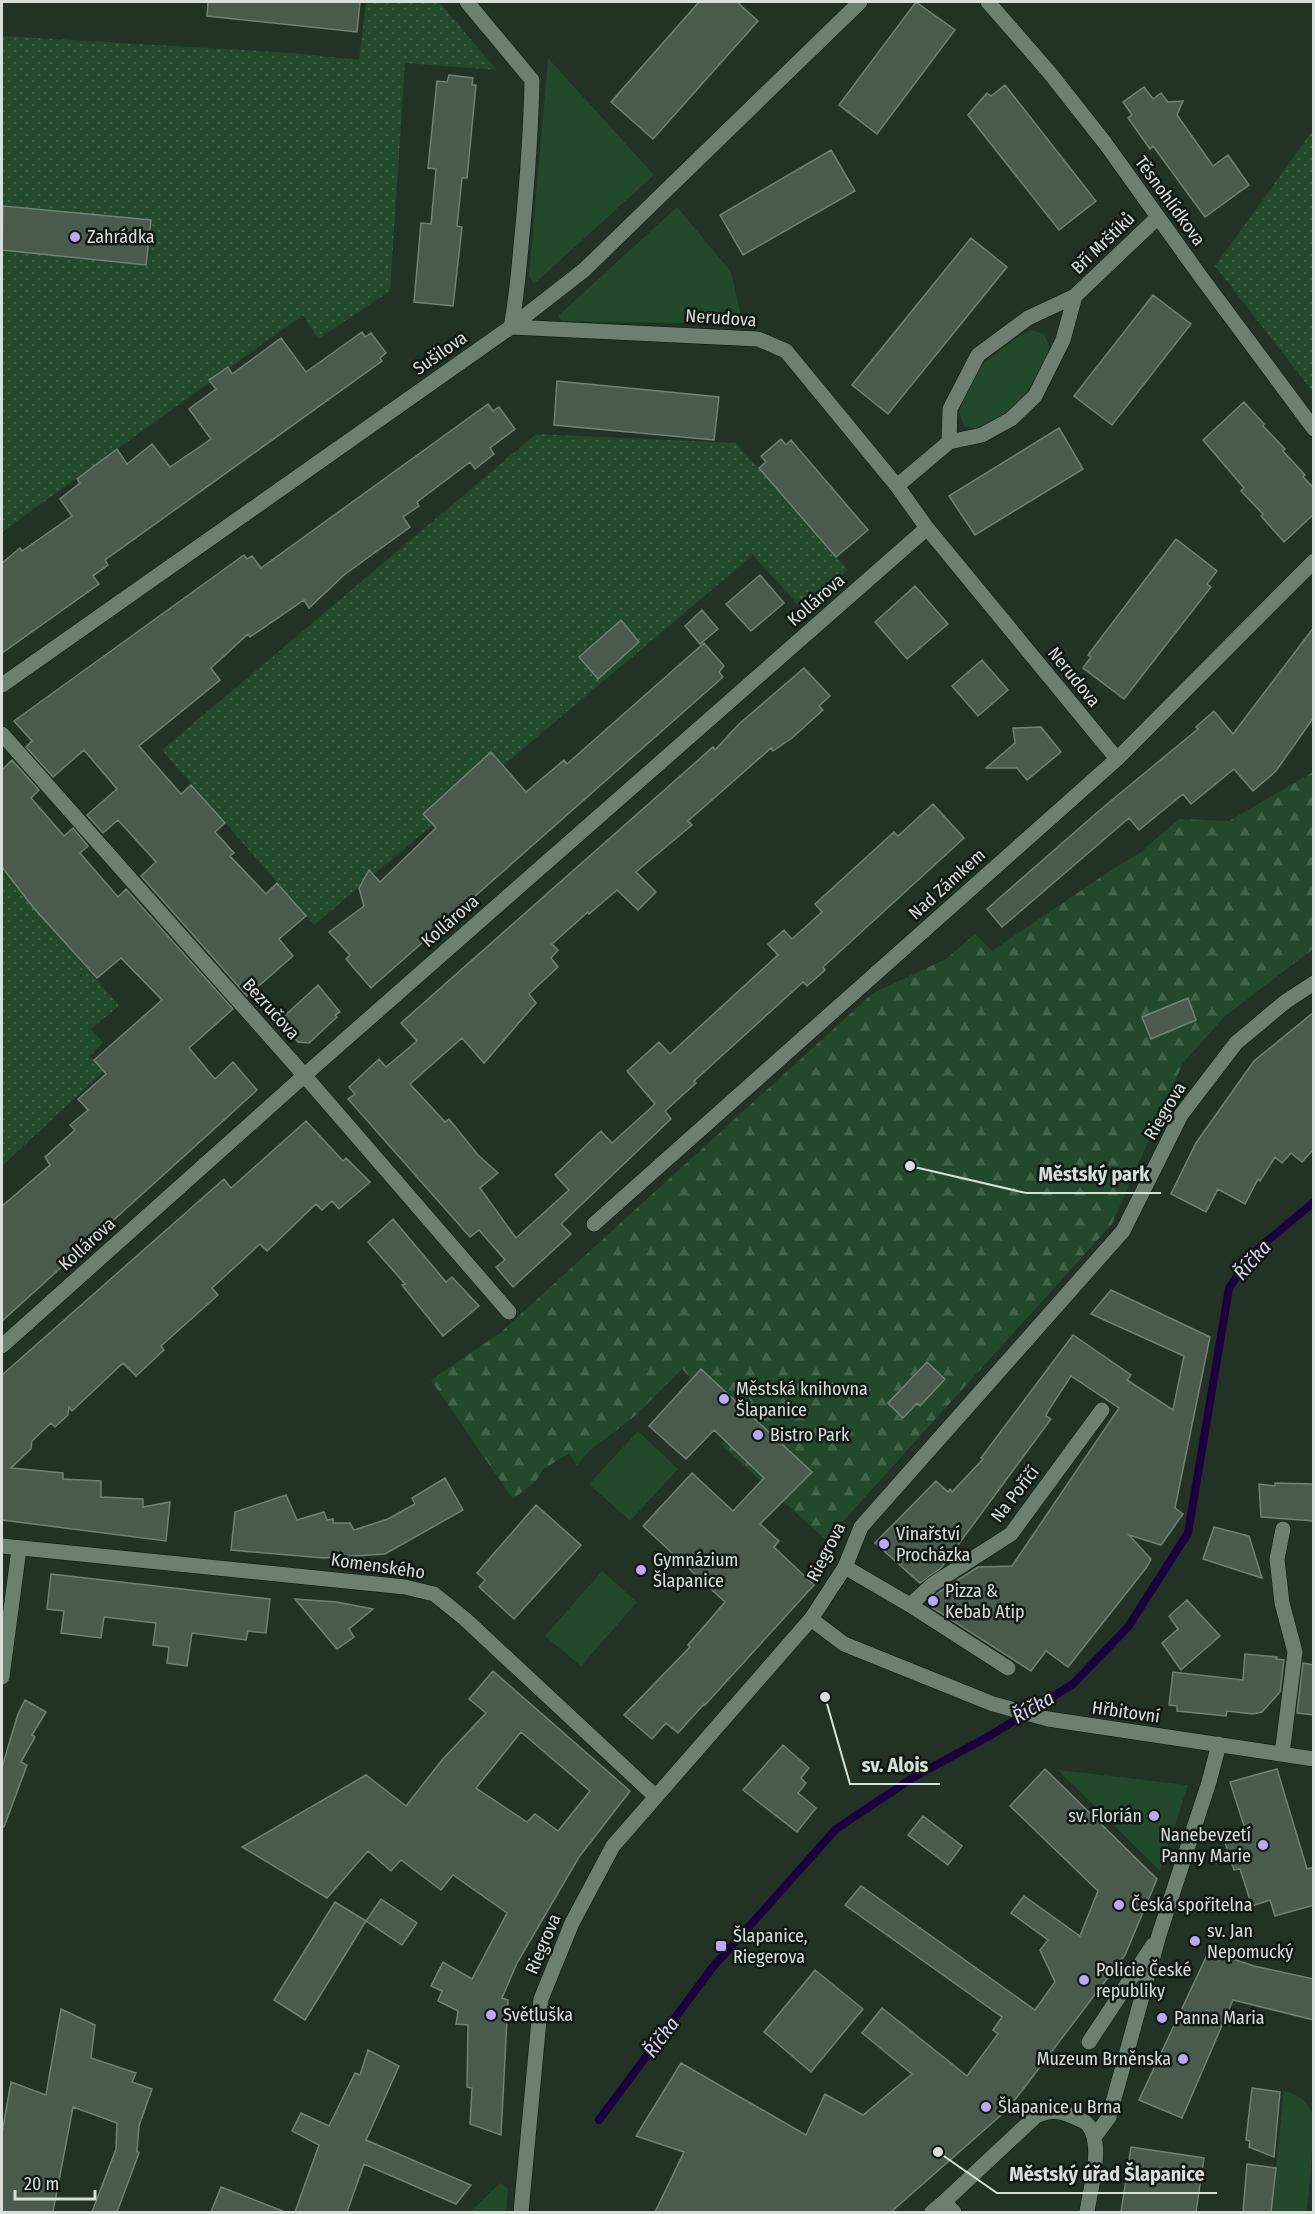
<svg xmlns="http://www.w3.org/2000/svg" width="1315" height="2214" viewBox="0 0 1315 2214" font-family="'Fira Sans Condensed',sans-serif">
<style>
.green{fill:#22492c}
.forest{fill:url(#forest-firs)}
.garden{fill:url(#garden-dots)}
.lines{fill:none;stroke-linecap:round;stroke-linejoin:round}
.stream{stroke:#1a003d;stroke-width:8}
.building{fill:#4a5b4e;stroke:#708273;stroke-width:1.5;fill-rule:evenodd}
.street-casing{stroke:#0b190e;stroke-width:16}
.secondary-casing{stroke:#0b190e;stroke-width:16}
.street{stroke:#6d7f70;stroke-width:15}
.secondary{stroke:#6d7f70;stroke-width:15}
.poi-dot{fill:#bca9f5;stroke:#111812;stroke-width:2}
.labels{text-anchor:middle;stroke-width:5;stroke-linejoin:round;paint-order:stroke}
.street-label{font-size:18px;fill:#d6e0d8;stroke:#111812}
.poi-label{font-size:18px;fill:#d6e0d8;stroke:#111812;text-anchor:start}
.water-label{font-size:20px;font-style:italic;fill:#d8cff7;stroke:#111812}
.leader{fill:none;stroke:#d6e0d8;stroke-width:2}
.callout-dot{fill:#d6e0d8;stroke:#111812;stroke-width:2}
.callout-label{font-size:20px;text-anchor:middle;font-weight:bold;fill:#d6e0d8;stroke:#111812;stroke-width:5;stroke-linejoin:round;paint-order:stroke}
</style>
<defs>
<pattern id="forest-firs" width="22" height="20" patternUnits="userSpaceOnUse" patternTransform="scale(1.5)"><rect width="22" height="20" fill="#22492c"/><path d="M5 1l3.5 6h-7zM16 11l3.5 6h-7z" fill="#41634a"/></pattern>
<pattern id="garden-dots" width="8" height="8" patternUnits="userSpaceOnUse" patternTransform="scale(1.5)"><rect width="8" height="8" fill="#22492c"/><path d="M2 2h.1M6 6h.1" fill="none" stroke="#41634a" stroke-width="1.8" stroke-linecap="round"/></pattern>
</defs>
<rect width="100%" height="100%" fill="#223225"/>
<path class="green" d="M548 58 654 175 534 284 529 276Z
M677 207 731 272 743 324 562 321 558 316Z
M1031 330 1044 334 1049 346 1047 360 1024 395 1008 413 978 429 964 426 959 412 967 390 983 364 1013 340Z
M638 1431 678 1469 630 1521 589 1484Z
M602 1571 637 1602 581 1666 545 1636Z
M1058 1770 1188 1785 1160 1871Z
M1284 2091C1296 2093 1307 2100 1312 2113 1315 2133 1309 2190 1307 2212H1271Z
M500 2183 508 2189 506 2212H470Z"/>
<path class="forest" d="M1313 772V949L1224 1017 1183 1063 1112 1224 826 1540 720 1444 737 1426 682 1369 635 1416 589 1451 577 1466 569 1453 544 1469 535 1482 513 1499 431 1380 500 1333 873 993 946 959 975 934 992 951 1107 873 1141 852 1179 819 1229 821Z"/>
<path class="garden" d="M366 2H439L497 70 405 63 390 291 318 339 303 315 2 532V36L293 53 359 60Z
M1313 130V392L1215 266Z
M536 434 736 443 848 570 803 610 753 555 314 925 162 750Z
M2 869 119 1006 91 1029 103 1042 90 1056 104 1071 2 1166Z"/>
<g class="lines">
<path class="stream" d="M599 2120 712 1968 836 1829 914 1777 991 1735 1073 1684 1128 1627 1188 1533 1229 1288 1254 1252 1314 1202"/>
</g>
<path class="building" d="M208 2H360L357 32 207 16Z
M699 2H737L758 21 653 139 611 102Z
M916 2 955 30 877 134 839 105Z
M449 75 473 78 472 85H476L467 178H462L457 226 462 227 453 306 414 302 421 223 431 224 436 169 428 168 437 81 447 82Z
M1005 85 1096 201 1059 230 968 115 987 93 991 96Z
M1144 87 1153 99 1161 93 1168 102 1183 101 1177 115 1213 166 1228 155 1249 185 1205 217 1153 146 1150 149 1128 118 1132 115 1123 102Z
M831 150 855 191 743 255 720 215Z
M3 206 151 220 146 265 2 250Z
M971 238 1007 267 888 414 852 385Z
M1153 295 1191 324 1112 425 1074 396Z
M362 332 365 337 371 333 386 353 380 358 382 361 105 560 108 565 93 576 99 584 2 653V563L20 548 22 551 72 516 60 499 80 483 77 479 117 449 127 464 152 444 170 467 211 439 189 409 216 389 209 380 228 367 232 374 281 338 306 372Z
M557 381 719 397 714 440 554 425Z
M1244 402 1264 424 1263 426 1285 449 1283 451 1305 475 1303 477 1314 488V514L1284 542 1261 516 1263 514 1241 491 1244 488 1203 440Z
M488 404 493 411 499 407 515 429 490 448 494 454 475 469 470 462 417 502 419 506 403 517 410 527 344 575 309 608 304 600 250 637 248 634 211 668 220 680 139 746 181 794 191 785 225 823 215 832 234 853 230 856 266 894 277 883 306 916 279 939 293 956 247 996 141 876 156 862 118 820 103 833 87 815 117 789 84 750 53 777 26 747 32 741 14 721 244 555 247 559 252 556 261 568Z
M1059 428 1083 469 975 535 949 496Z
M781 439 786 445 791 440 868 530 836 557 759 468 766 462 761 456Z
M1176 539 1217 571 1207 584 1211 587 1124 699 1083 668 1091 657 1088 655Z
M760 575 784 603 751 631 726 604Z
M915 586 948 624 907 659 875 622Z
M702 610 718 629 700 644 685 626Z
M621 620 639 642 598 679 579 657Z
M1314 627V717L1276 771 1253 791 1234 769 1191 804 1183 794 1139 830 1129 818 1002 927 987 909 1100 810 1198 729 1196 727 1214 711 1233 734Z
M704 643 724 666 719 672 723 677 371 988 346 959 350 955 329 932 364 906 359 888 369 870 380 882 436 828 423 814 491 752 526 792 564 760 567 764Z
M982 660 1008 690 978 716 952 686Z
M804 668 830 696 819 706 823 710 792 738 773 751 771 748 688 821 692 825 636 872 656 892 638 910 617 890 589 914 588 912 552 944 558 950 551 958 558 967 529 994 536 1003 484 1063 462 1038 410 1084 445 1122 449 1119 478 1155 498 1173 480 1188 516 1238 569 1190 555 1175 601 1131 612 1143 655 1104 627 1071 659 1042 670 1054 778 955 768 944 784 930 792 939 822 912 815 904 894 832 898 836 933 804 964 838 823 967 825 970 807 986 803 982 694 1081 696 1083 665 1111 671 1119 561 1224 571 1234 513 1287 496 1267 505 1260 479 1230 470 1237 348 1099 355 1094 349 1087 379 1059 386 1067 417 1041 401 1023 713 747 715 750 739 724Z
M1041 727 1061 752 1027 780 1017 768H986L1015 743 1013 728Z
M12 760 39 790 31 798 64 836 73 828 88 846 80 853 118 897 126 889 233 1009 189 1048 215 1079 233 1062 257 1090 2 1321V1206L50 1165 45 1157 75 1130 70 1125 88 1110 78 1099 106 1074 94 1060 162 1000 121 958 97 978 32 906 2 867V770Z
M318 985 340 1012 335 1015 337 1017 309 1043 298 1042 279 1021Z
M1188 998 1196 1020 1151 1039 1142 1017Z
M1314 1012V1149L1302 1162 1291 1153 1282 1163 1275 1157 1260 1181 1258 1179 1245 1204 1218 1189 1206 1212 1171 1194 1196 1143 1254 1061Z
M306 1121 343 1161 346 1158 370 1182 339 1209 332 1201 322 1210 316 1204 267 1251 260 1244 212 1288 218 1295 161 1346 164 1350 136 1376 123 1363 72 1411 69 1407 68 1415 55 1427 51 1423 32 1441 31 1449 11 1468 63 1473V1479L101 1481V1497L143 1499V1507L170 1502 166 1541 2 1520V1375L224 1179 231 1188Z
M393 1219 446 1282 452 1277 479 1306 443 1336 402 1285 405 1284 368 1242Z
M1111 1290 1210 1337 1175 1508 1183 1514 1161 1545 1129 1535 1151 1559 1146 1568 1068 1667 1046 1651 1031 1671 928 1605 930 1600 939 1592 978 1567 1012 1566 1119 1408 1071 1376 1048 1411 1046 1416 1051 1419 941 1568 920 1583 875 1543 936 1481 948 1492 950 1489 952 1492 983 1459 981 1458 1073 1335 1131 1375 1127 1380 1173 1410 1184 1356 1091 1314Z
M927 1362 945 1379 920 1406 917 1403 903 1418 888 1403Z
M701 1369 812 1472 760 1524 779 1541 774 1547 814 1585 705 1705 704 1704 678 1733 666 1723 652 1739 624 1715 690 1647 688 1645 725 1602 643 1526 692 1473 733 1511 764 1478 714 1430 686 1459 649 1426Z
M445 1478 463 1510 385 1554 323 1558 231 1550 235 1512 286 1495 297 1520 324 1512 327 1520 333 1519V1523H350L354 1530 388 1519 415 1504 412 1498Z
M1275 1483 1314 1484V1521L1261 1517 1259 1484 1275 1486Z
M536 1505 581 1545 514 1619 479 1587 485 1580 477 1573Z
M1214 1527 1249 1536 1262 1578 1203 1559Z
M51 1574 270 1599 266 1633 248 1631 246 1640 192 1633 187 1666 167 1663 169 1647 153 1645 156 1623 104 1617 101 1638 61 1633 64 1611 47 1609Z
M295 1599 337 1602 373 1609 349 1629 354 1637 337 1649Z
M1187 1600 1220 1636 1181 1670 1162 1643 1178 1629 1169 1616Z
M1245 1654 1277 1657 1276 1659 1284 1660 1280 1692 1262 1712 1253 1714 1227 1711 1226 1716 1177 1711V1706L1169 1705 1173 1672 1243 1680Z
M1303 1663 1314 1665V1715L1297 1713Z
M493 1671 630 1791 579 1857 517 1963 502 1998 508 2000 501 2135 470 2124 472 2088 467 2087 468 2025 456 2024 458 2011 438 2001 442 1991 431 1986 443 1962 472 1979 507 1913 453 1875 441 1890 401 1860 391 1871 368 1851 327 1898 242 1847 366 1775 406 1806 442 1760 486 1713 469 1699ZM521 1732 590 1791 558 1831 535 1814 527 1822 476 1788Z
M25 1700 46 1712 32 1735 35 1737 21 1762 27 1765 4 1827H2V1767L18 1714Z
M783 1745 809 1768 801 1778 806 1783 798 1793 816 1808 797 1832 743 1790Z
M1045 1769 1157 1879 1125 1955 1008 2109 891 2212H655L684 2152 636 2136 681 2063 806 2135 825 2094 863 2115 912 2074 862 2033 882 2008 967 2076 998 2034 993 2030 1002 2017 845 1905 861 1886 1035 2010 1055 1982 1040 1950 1048 1940 1011 1913 1024 1896 1080 1936 1098 1891 1010 1806Z
M1277 1769 1307 1869 1314 1867V1905L1275 1916 1270 1900 1252 1906 1240 1869 1234 1870 1225 1842 1247 1835 1230 1782Z
M923 1816 962 1846 948 1865 908 1835Z
M381 1899 417 1923 402 1945 366 1921Z
M335 1902 366 1921 305 2020 274 2000Z
M1209 1951 1254 1966 1314 1979V2020L1233 2000 1182 2118 1139 2100Z
M815 1970 863 2009 811 2072 764 2032Z
M61 2009 95 2025 91 2058 136 2073 132 2082 152 2089 139 2126 137 2151 139 2153 117 2212H92L116 2149 117 2123 73 2107 53 2212H2V2133L11 2082 46 2095Z
M368 2050 399 2066 366 2140 471 2185 456 2204 364 2164 347 2212H295L319 2145 292 2131 301 2113 329 2126 355 2073 360 2075Z
M1252 2088 1280 2092 1274 2157 1249 2147 1250 2141 1246 2140Z
M1131 2147 1204 2158 1196 2212H1121Z
M1247 2164 1276 2168 1271 2212H1243Z
M221 2187 283 2211V2212H211Z"/>
<g class="lines">
<g class="street-casing">
<path id="street" d="M467 2 532 80C531 132 527 184 522 236 519 266 517 297 511 327L758 339 786 351 897 486 927 528 1117 759
M988 2 1049 72 1105 143 1201 277 1314 429
M1075 296 1028 318 978 355 950 409 949 442 982 435 1011 419 1035 396 1063 340 1075 296 1157 218
M897 486 949 442
M2 685 511 327 584 270 860 2
M2 734 304 1075 509 1312
M594 1224 1117 759 1314 561
M2 1346 315 1066 927 528
M2 1546 405 1587 434 1594 465 1619 655 1796
M845 1567 910 1605 1008 1668
M910 1605 933 1584 1011 1534 1102 1410
M811 1619 844 1644 993 1704 1048 1719 1314 1759
M2 1677 19 1549
M1282 1754 1295 1652 1282 1603 1277 1559 1283 1529
M1089 2042 1153 1945
M1095 2136 1109 2117 1159 1935 1209 1782 1219 1744
M944 2202 1036 2116C1049 2110 1058 2110 1072 2116 1076 2118 1081 2120 1085 2122 1106 2139 1090 2189 1087 2212"/>
</g>
<g class="secondary-casing">
<path id="secondary" d="M521 2212 541 1999 572 1923 613 1846 811 1619 845 1567 861 1527 1123 1231 1181 1115 1236 1043 1285 1002 1314 983
M932 2212 944 2202 954 2212"/>
</g>
<use href="#street" class="street"/>
<use href="#secondary" class="secondary"/>
</g>
<g class="poi-dot">
<circle cx="75" cy="237" r="6"/>
<circle cx="724" cy="1399" r="6"/>
<circle cx="758" cy="1435" r="6"/>
<circle cx="884" cy="1544" r="6"/>
<circle cx="641" cy="1570" r="6"/>
<circle cx="933" cy="1601" r="6"/>
<circle cx="1154" cy="1816" r="6"/>
<circle cx="1263" cy="1845" r="6"/>
<circle cx="1119" cy="1905" r="6"/>
<circle cx="1195" cy="1941" r="6"/>
<rect x="715" y="1940" width="12" height="12" rx="3"/>
<circle cx="1084" cy="1980" r="6"/>
<circle cx="491" cy="2015" r="6"/>
<circle cx="1162" cy="2018" r="6"/>
<circle cx="1183" cy="2059" r="6"/>
<circle cx="986" cy="2107" r="6"/>
</g>
<g class="labels">
<g class="street-label">
<text transform="translate(1170 201) rotate(54)" y="6">Těsnohlídkova</text>
<text transform="translate(1103 243) rotate(-44)" y="6">Bří Mrštíků</text>
<text transform="translate(721 318) rotate(4)" y="6">Nerudova</text>
<text transform="translate(440 353) rotate(-35)" y="6">Sušilova</text>
<text transform="translate(816 600) rotate(-41)" y="6">Kollárova</text>
<text transform="translate(1074 677) rotate(51)" y="6">Nerudova</text>
<text transform="translate(947 884) rotate(-42)" y="6">Nad Zámkem</text>
<text transform="translate(450 921) rotate(-41)" y="6">Kollárova</text>
<text transform="translate(271 1009) rotate(48)" y="6">Bezručova</text>
<text transform="translate(1165 1111) rotate(-59)" y="6">Riegrova</text>
<text transform="translate(87 1244) rotate(-42)" y="6">Kollárova</text>
<text transform="translate(1015 1494) rotate(-52)" y="6">Na Poříčí</text>
<text transform="translate(826 1552) rotate(-63)" y="6">Riegrova</text>
<text transform="translate(378 1566) rotate(8)" y="6">Komenského</text>
<text transform="translate(1126 1712) rotate(8)" y="6">Hřbitovní</text>
<text transform="translate(543 1944) rotate(-67)" y="6">Riegrova</text>
</g>
<g class="poi-label">
<text x="87" y="243">Zahrádka</text>
<text x="736" y="1395">Městská knihovna<tspan x="736" dy="21">Šlapanice</tspan></text>
<text x="770" y="1441">Bistro Park</text>
<text x="896" y="1540">Vinařství<tspan x="896" dy="21">Procházka</tspan></text>
<text x="653" y="1566">Gymnázium<tspan x="653" dy="21">Šlapanice</tspan></text>
<text x="945" y="1597">Pizza &amp;<tspan x="945" dy="21">Kebab Atip</tspan></text>
<text x="1142" y="1822" text-anchor="end">sv. Florián</text>
<text x="1251" y="1841" text-anchor="end">Nanebevzetí<tspan x="1251" dy="21">Panny Marie</tspan></text>
<text x="1131" y="1911">Česká spořitelna</text>
<text x="1207" y="1937">sv. Jan<tspan x="1207" dy="21">Nepomucký</tspan></text>
<text x="733" y="1942">Šlapanice,<tspan x="733" dy="21">Riegerova</tspan></text>
<text x="1096" y="1976">Policie České<tspan x="1096" dy="21">republiky</tspan></text>
<text x="503" y="2021">Světluška</text>
<text x="1174" y="2024">Panna Maria</text>
<text x="1171" y="2065" text-anchor="end">Muzeum Brněnska</text>
<text x="998" y="2113">Šlapanice u Brna</text>
</g>
<g class="water-label">
<text transform="translate(1252 1260) rotate(-49)" y="7">Říčka</text>
<text transform="translate(1033 1707) rotate(-30)" y="7">Říčka</text>
<text transform="translate(661 2037) rotate(-53)" y="7">Říčka</text>
</g>
</g>
<path class="leader" d="M910 1166L1026 1193H1161M825 1697L850 1784H940M938 2152L997 2193H1217"/>
<g class="callout-dot">
<circle cx="910" cy="1166" r="6"/>
<circle cx="825" cy="1697" r="6"/>
<circle cx="938" cy="2152" r="6"/>
</g>
<g class="callout-label">
<text x="1094" y="1181">Městský park</text>
<text x="895" y="1772">sv. Alois</text>
<text x="1107" y="2181">Městský úřad Šlapanice</text>
</g>
<rect width="1315" height="2214" fill="none" stroke="#d6e0d8" stroke-width="6"/>
<path d="M15 2190v9h80v-9" fill="none" stroke="#d6e0d8" stroke-width="3"/>
<text x="24" y="2190" font-size="18" fill="#d6e0d8" stroke="#111812" stroke-width="4.5" paint-order="stroke">20 m</text>
</svg>
